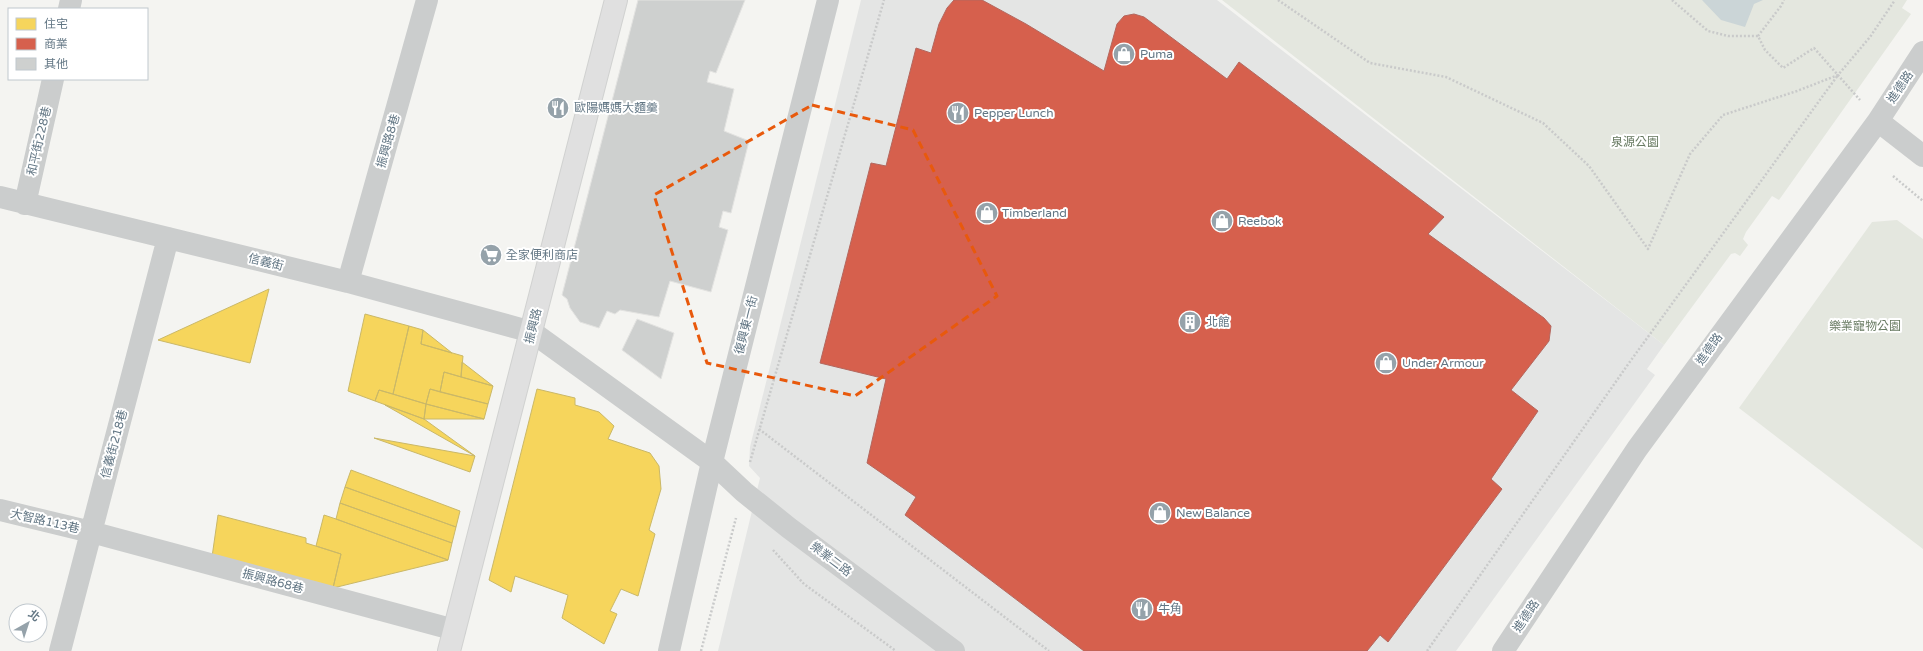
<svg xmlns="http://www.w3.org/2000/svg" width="1923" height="651" viewBox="0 0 1923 651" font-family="'Varela Round','Noto Sans TC',sans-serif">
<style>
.built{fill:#e4e5e4}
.green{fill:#e4e7df}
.water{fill:#cbd5d7}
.homes{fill:#f6d55c;stroke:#cab868}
.shops{fill:#d6604d;stroke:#b3675e}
.building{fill:#ced0cf;stroke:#e3e3e1}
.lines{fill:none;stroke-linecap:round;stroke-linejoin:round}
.major-casing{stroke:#d0d1d0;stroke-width:24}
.path{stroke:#c9caca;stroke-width:2.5;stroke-dasharray:2 2;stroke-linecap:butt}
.minor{stroke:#cbcdcd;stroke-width:22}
.major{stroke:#e0e0e0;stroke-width:22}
.marked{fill:none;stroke:#e8590c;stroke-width:3;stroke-dasharray:8 5;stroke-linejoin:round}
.labels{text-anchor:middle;stroke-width:4;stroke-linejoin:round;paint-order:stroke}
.poi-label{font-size:12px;fill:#627684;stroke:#fff;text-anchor:start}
.street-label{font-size:12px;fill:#627684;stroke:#fff}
.park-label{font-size:12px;fill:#677a61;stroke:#fff}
</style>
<rect width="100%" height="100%" fill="#f4f4f1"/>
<path class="built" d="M861 0H1217L1664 345 1647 369 1655 375 1456 651H718L760 478 749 466 750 447Z"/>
<path class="green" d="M1222 0H1907L1902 8 1911 14 1779 200 1772 196 1746 232 1743 239 1748 245 1740 256 1735 253 1731 254 1664 345Z
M1897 220 1923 239V549L1739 408 1872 222Z"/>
<path class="water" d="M1702 0H1763L1754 4 1745 27 1721 20Z"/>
<path class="homes" d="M269 289 250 363 158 340Z
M365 314 409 326 393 394 379 390 375 401 348 391Z
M409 326 423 330 421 344 463 356 461 377 444 372 440 392 430 389 426 404 393 394Z
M423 330 452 353 421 344Z
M462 362 493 386 461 377Z
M444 372 493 386 488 404 440 392Z
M430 389 488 404 484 419 426 404Z
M537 389 575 398V405L599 412 614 426 608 439 650 453 659 466 661 489 649 530 655 534 638 596 621 589 610 611 617 614 604 644 562 618 568 595 515 576 511 592 489 580Z
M379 390 426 404 424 419 375 401Z
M426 404 484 419H424Z
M385 405 424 419 475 456Z
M374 438 475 456 470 472Z
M351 470 460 511 456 527 345 487Z
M345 487 456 527 452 543 340 503Z
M340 503 452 543 448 560 336 519Z
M218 515 306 538V543L341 554 333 588 212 557Z
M324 515 336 519 448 560 333 588 341 554 316 546Z"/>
<path class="shops" d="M954 0H982L1026 24 1104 71 1117 24 1124 16 1134 14 1144 17 1227 79 1239 62 1444 217 1428 234 1544 318 1551 326 1549 341 1511 390 1538 411 1491 479 1502 489 1388 642 1380 635 1367 651H1084L905 515 916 497 867 463 886 379 820 363 871 163 886 166 916 48 931 53 939 24 947 8Z"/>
<path class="building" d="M638 0H745L716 73 710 71 707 82 734 89 724 131 749 141 731 213 723 211 719 227 728 230 711 292 670 281 659 317 620 310 615 314 607 311 599 328 580 322 570 308 567 299 562 295Z
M637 319 674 333 661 379 622 350Z"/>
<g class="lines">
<g class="major-casing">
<path id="major" d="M449 651 616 0"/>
</g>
<path class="path" d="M1278 0 1370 63 1446 77 1543 123 1589 166 1648 249 1690 154 1723 115 1797 91 1838 75 1870 37 1895 0
M1672 0 1708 31 1728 36H1758L1765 50 1783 68 1814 48 1860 100
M1758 36 1781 6 1784 0
M1893 176 1923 201
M759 429 1049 651
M750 462 884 0
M773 550 804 584 896 651
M701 651 736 518
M1427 651 1629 363 1838 75"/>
<path class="minor" d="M69 9 71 0
M1878 121 1923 156
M0 197 348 282 532 332 712 462 744 492 789 528 954 651
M25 204 53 79
M348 282 427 0
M0 510 91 532 455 630
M60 651 168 238
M669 651 712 462 828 0
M1503 651 1637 449 1878 121 1923 52"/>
<use href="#major" class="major"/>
</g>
<path class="marked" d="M812 105 913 130 997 296 855 396 707 363 654 195Z"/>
<defs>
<g id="shop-disc" transform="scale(1.15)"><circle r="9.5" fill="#95a2aa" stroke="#fff"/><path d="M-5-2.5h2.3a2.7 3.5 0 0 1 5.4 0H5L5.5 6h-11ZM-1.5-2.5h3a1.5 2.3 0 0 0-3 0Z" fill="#fff"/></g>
<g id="restaurant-disc" transform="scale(1.15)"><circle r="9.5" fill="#95a2aa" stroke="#fff"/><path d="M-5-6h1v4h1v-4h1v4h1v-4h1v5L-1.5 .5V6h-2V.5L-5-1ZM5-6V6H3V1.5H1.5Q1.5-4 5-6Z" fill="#fff"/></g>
<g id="supermarket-disc" transform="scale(1.15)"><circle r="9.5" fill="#95a2aa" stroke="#fff"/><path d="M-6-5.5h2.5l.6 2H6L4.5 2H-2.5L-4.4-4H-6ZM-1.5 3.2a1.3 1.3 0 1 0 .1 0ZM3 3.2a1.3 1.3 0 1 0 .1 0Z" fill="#fff"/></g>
<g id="building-disc" transform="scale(1.15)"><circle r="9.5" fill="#95a2aa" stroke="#fff"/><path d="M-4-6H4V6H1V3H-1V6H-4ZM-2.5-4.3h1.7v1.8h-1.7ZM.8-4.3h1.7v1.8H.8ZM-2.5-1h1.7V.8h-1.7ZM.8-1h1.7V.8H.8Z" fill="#fff"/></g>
</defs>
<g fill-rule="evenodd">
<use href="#shop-disc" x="1124" y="54"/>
<use href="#restaurant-disc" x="558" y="108"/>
<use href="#restaurant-disc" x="958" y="113"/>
<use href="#shop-disc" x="987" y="213"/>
<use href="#shop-disc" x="1222" y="221"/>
<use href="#supermarket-disc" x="491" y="255"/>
<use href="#building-disc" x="1190" y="322"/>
<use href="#shop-disc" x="1386" y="363"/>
<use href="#shop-disc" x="1160" y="513"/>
<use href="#restaurant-disc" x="1142" y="609"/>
</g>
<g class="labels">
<g class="poi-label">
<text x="1140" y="58">Puma</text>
<text x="574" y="112">歐陽媽媽大麵羹</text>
<text x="974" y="117">Pepper Lunch</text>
<text x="1002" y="217">Timberland</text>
<text x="1238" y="225">Reebok</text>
<text x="506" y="259">全家便利商店</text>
<text x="1206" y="326">北館</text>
<text x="1402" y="367">Under Armour</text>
<text x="1176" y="517">New Balance</text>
<text x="1158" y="613">牛角</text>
</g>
<g class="street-label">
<text transform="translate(1900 87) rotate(-56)" y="4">進德路</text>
<text transform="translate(39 141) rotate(-77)" y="4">和平街228巷</text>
<text transform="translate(388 141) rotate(-74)" y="4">振興路8巷</text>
<text transform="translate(266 262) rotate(14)" y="4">信義街</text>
<text transform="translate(746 325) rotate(-76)" y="4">復興東一街</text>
<text transform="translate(533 326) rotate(-76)" y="4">振興路</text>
<text transform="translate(1709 349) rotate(-54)" y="4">進德路</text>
<text transform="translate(114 444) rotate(-75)" y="4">信義街218巷</text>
<text transform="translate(45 521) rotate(13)" y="4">大智路113巷</text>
<text transform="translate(831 559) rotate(37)" y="4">樂業二路</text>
<text transform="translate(273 581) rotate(15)" y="4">振興路68巷</text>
<text transform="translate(1526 616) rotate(-56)" y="4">進德路</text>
</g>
<g class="park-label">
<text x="1635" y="146">泉源公園</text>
<text x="1865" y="330">樂業寵物公園</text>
</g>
</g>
<rect x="8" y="8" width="140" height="72" fill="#ffffff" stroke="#c0c8ce"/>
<rect x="16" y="18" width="20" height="12" fill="#f6d55c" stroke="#c0c8ce"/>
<text x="44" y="28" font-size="12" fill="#627684">住宅</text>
<rect x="16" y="38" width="20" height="12" fill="#d6604d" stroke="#c0c8ce"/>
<text x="44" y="48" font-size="12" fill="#627684">商業</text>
<rect x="16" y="58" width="20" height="12" fill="#ced0cf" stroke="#c0c8ce"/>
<text x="44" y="68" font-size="12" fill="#627684">其他</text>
<g transform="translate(28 623) rotate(39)"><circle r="19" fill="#ffffff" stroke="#c0c8ce"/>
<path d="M0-3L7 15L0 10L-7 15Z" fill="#95a2aa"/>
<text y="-6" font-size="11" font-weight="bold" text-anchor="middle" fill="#627684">北</text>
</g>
</svg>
